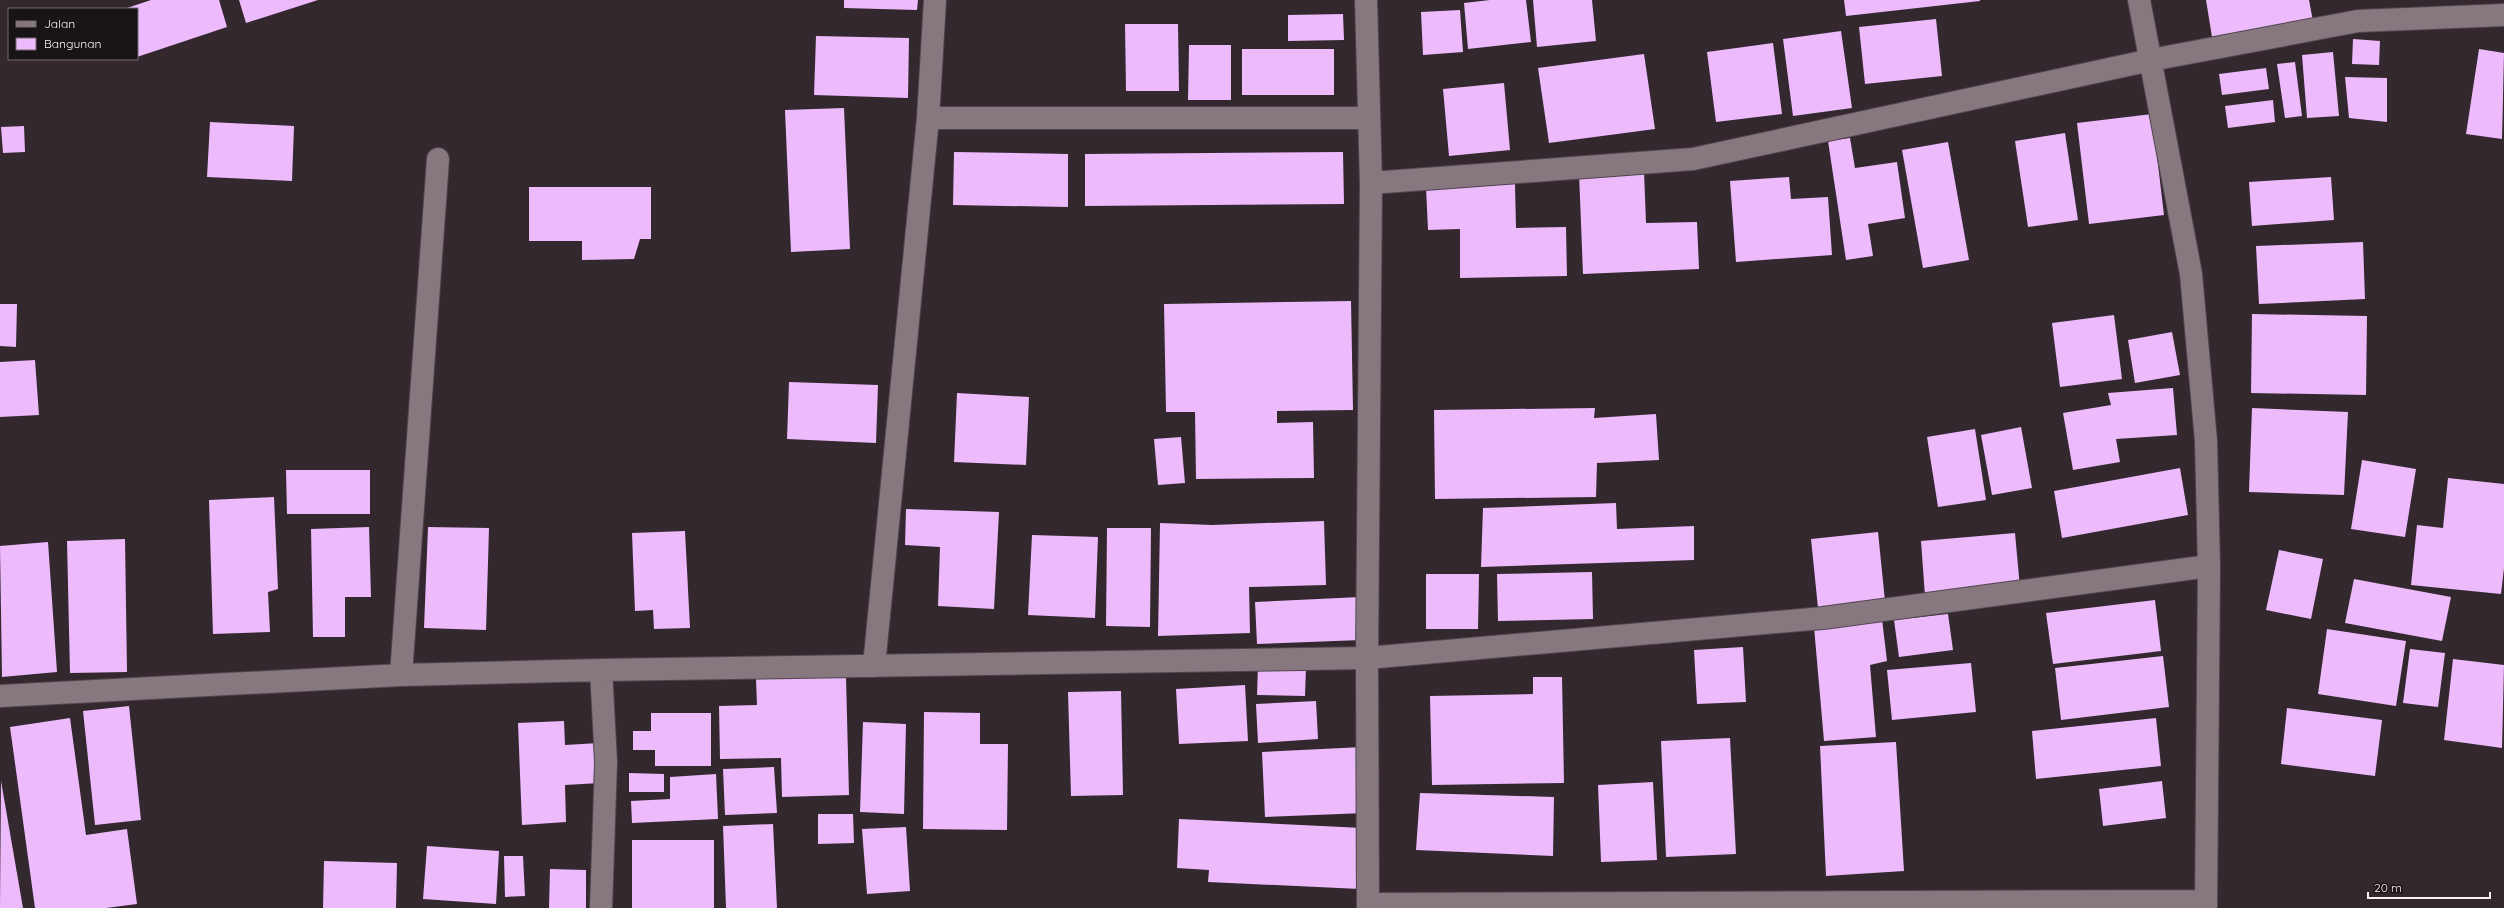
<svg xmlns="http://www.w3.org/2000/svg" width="2504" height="908" viewBox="0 0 2504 908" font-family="Quicksand,sans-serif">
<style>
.building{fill:#edbafc}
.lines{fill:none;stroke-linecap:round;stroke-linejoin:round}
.street-casing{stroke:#51464d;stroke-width:24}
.secondary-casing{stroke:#51464d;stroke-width:24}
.street{stroke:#877880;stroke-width:22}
.secondary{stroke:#877880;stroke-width:22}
</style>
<rect width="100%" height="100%" fill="#34282f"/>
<path class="building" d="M151 0H219L227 27 137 57V9H124Z
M239 0H318L246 23Z
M844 0H918L917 10 844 8Z
M1490 0H1526L1531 42 1468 49 1464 3Z
M1533 0H1592L1596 41 1537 47Z
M1844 0H1980V1L1846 16Z
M2206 0H2309L2313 21 2212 37Z
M1460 10 1463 52 1423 55 1421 12Z
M1343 14 1344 40 1288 41V15Z
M1936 19 1942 76 1865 84 1859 27Z
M1125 24H1178L1179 91H1126Z
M1841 31 1852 108 1793 116 1783 39Z
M816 36 909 38 908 98 814 95Z
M2353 39 2380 41 2379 65 2352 64Z
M1773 43 1782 114 1716 122 1707 52Z
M1189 45H1231V100H1188Z
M1242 49H1334V95H1242Z
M2479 49 2504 53 2502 139 2466 134Z
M2333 52 2339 116 2307 118 2302 55Z
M1644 54 1655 129 1549 143 1538 68Z
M2295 62 2302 116 2285 118 2277 64Z
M2266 68 2269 89 2222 95 2219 74Z
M2345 77 2387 78V122L2349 118Z
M1504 83 1510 150 1449 156 1443 89Z
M2273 100 2275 122 2228 128 2225 106Z
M844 108 850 249 791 252 785 110Z
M2152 114 2164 215 2089 224 2077 123Z
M210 122 294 126 292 181 207 177Z
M24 126 25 152 3 153 1 127Z
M2065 133 2078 220 2028 227 2015 141Z
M1850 138 1855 168 1897 162 1905 218 1868 224 1873 256 1846 260 1828 141Z
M1948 142 1969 260 1923 268 1902 150Z
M954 152 1068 154V207L953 205Z
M1343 152 1344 204 1085 206V154Z
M1644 171 1646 223 1697 222 1699 269 1583 274 1579 173Z
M1789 177 1791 199 1828 197 1832 255 1736 262 1730 181Z
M2331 177 2334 220 2252 226 2249 182Z
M1515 184 1516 228 1566 227 1567 276 1460 278V229L1428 230 1426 187Z
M529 187H651V239H640L634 259 582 260V241H529Z
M2363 242 2365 299 2259 304 2256 246Z
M1351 301 1353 410 1277 411V423L1313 422 1314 478 1196 479 1195 412H1166L1164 304Z
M0 304H17L16 347 0 346Z
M2252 314 2367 316 2366 395 2251 393Z
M2114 315 2122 379 2060 387 2052 323Z
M2172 332 2180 375 2135 383 2128 340Z
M35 360 39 415 0 417V362Z
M789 382 878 385 876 443 787 439Z
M2173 388 2177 435 2116 439 2120 462 2073 470 2063 413 2111 405 2108 393Z
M957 393 1029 397 1026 465 954 462Z
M1595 408 1594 418 1656 414 1659 460 1597 463 1596 497 1435 499 1434 410Z
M2252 408 2348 412 2344 495 2249 492Z
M2021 427 2032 488 1992 495 1981 435Z
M1975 429 1986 500 1938 507 1927 437Z
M1181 437 1185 483 1158 485 1154 439Z
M2362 460 2416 469 2405 537 2351 529Z
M2180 468 2188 515 2062 538 2054 491Z
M286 470H370V514H287Z
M2448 478 2504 484V568L2501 594 2411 585 2417 525 2443 528Z
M274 497 278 589 268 592 270 632 213 634 209 500Z
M1616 503 1617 529 1694 526V560L1481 567 1483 508Z
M906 509 999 512 994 609 938 606 940 547 905 545Z
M1324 521 1326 585 1249 587 1250 633 1158 636 1160 523 1212 525Z
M369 527 371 597H345V637H313L311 529Z
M428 527 489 528 486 630 424 628Z
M1107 528H1151L1150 627 1106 626Z
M685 531 690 628 654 629 653 610 635 611 632 533Z
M1878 532 1885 601 1818 608 1811 539Z
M2015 533 2020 588 1925 596 1921 541Z
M1032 535 1098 537 1095 618 1028 615Z
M125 539 127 672 70 673 67 541Z
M48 542 57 672 2 677 0 546Z
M2279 550 2323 559 2311 619 2266 610Z
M1592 572 1593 619 1498 621 1497 574Z
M1426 574H1479L1478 629H1426Z
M2354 579 2451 597 2442 641 2345 623Z
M1360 597 1361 640 1257 644 1255 602Z
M2155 600 2161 651 2053 664 2046 613Z
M1948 614 1953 650 1899 657 1894 620Z
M1882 619 1887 661 1870 665 1876 737 1824 741 1814 627Z
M2327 629 2406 641 2396 706 2318 694Z
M1743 647 1746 702 1697 704 1694 650Z
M2410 649 2445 653 2438 707 2403 703Z
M2163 656 2169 707 2061 720 2055 668Z
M2453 659 2504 665 2502 748 2444 740Z
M1971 663 1976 712 1892 720 1887 670Z
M1258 666 1306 667 1305 696 1257 695Z
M846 677 849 795 782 797 781 758 720 759 719 706 757 705 756 679Z
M1533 677H1562L1564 783 1432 785 1430 696 1533 694Z
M1245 685 1248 741 1179 744 1176 689Z
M1121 691 1123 795 1071 796 1068 692Z
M1316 701 1318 739 1258 743 1256 704Z
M129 706 141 820 95 825 83 711Z
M2287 708 2382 720 2375 776 2281 764Z
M924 712 980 713V744H1008L1007 830 923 829Z
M651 713H711V766H655V750H633V731H651Z
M70 718 86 835 127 829 137 904 106 908H35L10 727Z
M2156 718 2161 766 2036 779 2032 731Z
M564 721 565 745 599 743 600 783 565 785 566 822 522 825 518 723Z
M863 722 906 724 904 814 860 812Z
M1730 738 1736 854 1666 857 1661 741Z
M1896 742 1904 871 1826 876 1820 746Z
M1363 747 1365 813 1265 817 1262 752Z
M774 767 777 813 725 815 723 769Z
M629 773 664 774V792H629Z
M716 774 718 819 632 823 631 801 670 799V777Z
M1 781 23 908H0Z
M2162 781 2166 818 2103 826 2099 789Z
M1653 782 1657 860 1601 862 1598 785Z
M1420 793 1554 797 1553 856 1416 850Z
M818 814H853L854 843 818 844Z
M1179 819 1363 828 1360 889 1208 882 1209 870 1177 868Z
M773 824 777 908H726L723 826Z
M906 827 910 891 867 894 862 829Z
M632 840H714V908H632Z
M427 846 499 851 496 904 423 899Z
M504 856H523L525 896 505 897Z
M324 861 397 863 396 908H323Z
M550 869 586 870V908H549Z"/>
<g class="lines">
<g class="street-casing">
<path id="street" d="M2139 0 2191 274 2206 441 2209 566 2206 908
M928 118 935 0
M1371 183 1693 159 2151 60 2358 21 2504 15
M874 666 928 118H1369
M401 675 438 159
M0 696 401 675 601 670
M1369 904 2206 901
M601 908 606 762 601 670 1367 658 1823 618 2209 566"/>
</g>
<g class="secondary-casing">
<path id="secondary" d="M1366 0 1371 183 1367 658 1368 908"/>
</g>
<use href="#street" class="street"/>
<use href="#secondary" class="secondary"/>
</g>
<rect x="8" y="8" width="130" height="52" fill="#181316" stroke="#726c70"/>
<rect x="16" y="21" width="20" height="6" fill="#877880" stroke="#726c70"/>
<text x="44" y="28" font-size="12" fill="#faf1f6">Jalan</text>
<rect x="16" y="38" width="20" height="12" fill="#edbafc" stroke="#726c70"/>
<text x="44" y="48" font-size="12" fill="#faf1f6">Bangunan</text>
<path d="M2368 892v6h122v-6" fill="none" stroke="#faf1f6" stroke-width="2"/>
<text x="2374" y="892" font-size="12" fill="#faf1f6" stroke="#181316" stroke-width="3" paint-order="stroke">20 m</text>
</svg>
